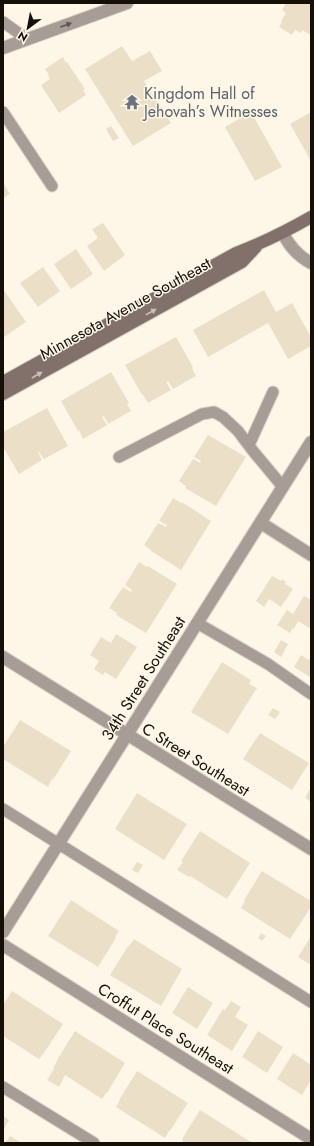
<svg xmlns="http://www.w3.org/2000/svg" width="314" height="1146" viewBox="0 0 314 1146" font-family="Jost,sans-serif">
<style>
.building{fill:#ebdfc7}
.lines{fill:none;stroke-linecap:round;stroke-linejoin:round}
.lane-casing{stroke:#d9d2c4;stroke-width:13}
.street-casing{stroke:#d9d2c4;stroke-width:14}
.secondary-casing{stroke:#d9d2c4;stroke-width:14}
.lane{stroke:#a89c97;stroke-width:11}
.street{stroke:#a89c97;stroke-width:12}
.secondary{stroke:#81716a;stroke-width:12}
.oneway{fill:#5e5650}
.oneway2{fill:#ccc1b6}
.labels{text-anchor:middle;stroke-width:3;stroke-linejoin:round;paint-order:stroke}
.worship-label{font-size:16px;fill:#5b616d;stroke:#fef7e8;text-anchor:start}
.street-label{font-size:16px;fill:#141008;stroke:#fef7e8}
</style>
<rect width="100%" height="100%" fill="#fef7e8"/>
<path class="building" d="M286 3 291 4 292 3H311V16L310 17 311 18V35L302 30 301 33 295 30 292 35 279 27 282 22 281 21 286 13 282 10Z
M122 46 132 61 150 51 162 71 144 81 171 123 133 146 85 69Z
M63 57 66 63 67 62 85 89 83 90 86 95 59 113 41 85 50 79 48 76 49 75 45 69Z
M251 112 282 167 255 181 225 127Z
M311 112V161L290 124Z
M111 126 119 138 113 141 106 129Z
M3 182 10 194 3 198Z
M103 223 125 255 104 271 87 246 98 238 92 229Z
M76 249 93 274 71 289 54 264Z
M43 267 60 291 38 307 20 283Z
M3 289 26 322 4 337 3 335Z
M264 290 276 312 292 303 311 337V346L288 359 268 323 208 357 193 330Z
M176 337 193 367 192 368 196 376 173 389 168 381 167 382H166L171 390 148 403 143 395H142L125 365Z
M111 372 129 403 127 404 131 411 108 424 104 416 102 417 107 425 83 439 79 430 78 431 61 401Z
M47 408 68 446 44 459 39 452H38L42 460 19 474 3 447V432Z
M208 435 246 457 216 506 185 488 186 486 179 481 193 459 200 463 201 461 194 457Z
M173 498 181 503 182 502 211 521 181 570 151 551V550L144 545 158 523 166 527 167 525 159 521Z
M139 562 147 567 148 566 177 584 146 633 116 615 117 613 109 608 123 587 131 592 132 590 125 585Z
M272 576 281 581 282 579 286 582 285 584 293 589 281 607 269 599 264 607 256 601Z
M304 596 311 600V629L298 621 294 629 293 628 290 633 277 625 287 610 293 614Z
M116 634 137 647 116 679 105 672 103 675 94 669 99 661 90 655 101 637 111 643Z
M281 640 288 644 281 657 274 652Z
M301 655 309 660 311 657V675L310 677 294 667Z
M222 662 251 680 249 684 257 688 228 734 191 712Z
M273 708 280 712 275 719 268 715Z
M20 720 71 751 53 780 52 779 48 787 3 759V747Z
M260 733 309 763 292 790 243 759Z
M311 787V802L305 798Z
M137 793 187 824 164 860 115 829Z
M200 831 250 863 227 899 190 876 189 877 177 870 183 862 181 861Z
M137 862 143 865 138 873 132 870Z
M262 871 311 901V907L290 939 241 908 245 901 244 900Z
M71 900 119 931 115 937 116 938 98 967 48 936Z
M261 933 266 936 262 941 258 938Z
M311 936V965L298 957Z
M134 939 182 969 161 1006 110 975 128 946H129Z
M188 987 213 1003 197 1029 172 1013Z
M12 991 63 1024 44 1053 39 1059 3 1036V1005Z
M231 1001 241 1007 235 1017 248 1025 232 1051 207 1035 223 1009 225 1010Z
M75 1031 125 1063 107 1093H106L102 1099 65 1075 59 1087 47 1080 54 1069 53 1068 57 1061V1060Z
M258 1031 283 1047 267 1073 242 1057Z
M293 1053 311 1065V1080L302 1095 277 1079Z
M137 1071 188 1103 170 1131H169L165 1138 116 1107 120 1100H119Z
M200 1110 251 1142V1143H181L183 1140 182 1139Z
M3 1116 9 1120 3 1131Z
M10 1136 22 1143H5Z"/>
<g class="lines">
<g class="lane-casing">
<path id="lane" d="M3 22 27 39
M3 112 52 186
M249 445 273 392
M119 457 202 414 214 412 223 417 238 431 253 451 283 487
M197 623 268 664 311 694
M3 809 311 1002
M3 1087 94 1143"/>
</g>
<g class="street-casing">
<path id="street" d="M3 48 127 3
M283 233C289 246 298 256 311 263
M261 523 311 555
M3 657 311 849
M3 932 311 442
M3 945 311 1139"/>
</g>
<g class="secondary-casing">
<path id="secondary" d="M3 382 236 253C262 243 287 231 311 217
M3 394 242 262 256 247"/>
</g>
<use href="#lane" class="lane"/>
<use href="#street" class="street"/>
<use href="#secondary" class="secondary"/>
</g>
<defs><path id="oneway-solid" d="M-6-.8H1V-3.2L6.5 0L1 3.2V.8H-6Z"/></defs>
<use class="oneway" href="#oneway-solid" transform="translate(66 25) rotate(-20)"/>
<g class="oneway2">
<use href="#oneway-solid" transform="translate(151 312) rotate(-29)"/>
<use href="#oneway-solid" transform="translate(37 375) rotate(-30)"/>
</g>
<defs>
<g id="temple-bare" transform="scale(1.2)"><path d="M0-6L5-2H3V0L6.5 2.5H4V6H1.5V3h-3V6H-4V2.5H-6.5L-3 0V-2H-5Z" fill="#6b7280" stroke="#fef7e8" stroke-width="2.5" paint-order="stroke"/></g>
</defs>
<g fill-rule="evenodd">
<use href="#temple-bare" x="132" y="102"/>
</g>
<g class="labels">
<g class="worship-label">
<text x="144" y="99">Kingdom Hall of<tspan x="144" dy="18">Jehovah’s Witnesses</tspan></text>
</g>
<g class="street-label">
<text transform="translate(125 308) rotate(-29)" y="6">Minnesota Avenue Southeast</text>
<text transform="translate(143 678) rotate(-58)" y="6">34th Street Southeast</text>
<text transform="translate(196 759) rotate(32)" y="6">C Street Southeast</text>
<text transform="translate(166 1028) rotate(32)" y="6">Croffut Place Southeast</text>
</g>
</g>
<rect width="314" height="1146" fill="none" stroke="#141008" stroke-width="8"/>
<g transform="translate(28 28) rotate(212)" stroke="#fef7e8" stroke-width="3" paint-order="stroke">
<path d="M0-3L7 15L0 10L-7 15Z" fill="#141008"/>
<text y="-6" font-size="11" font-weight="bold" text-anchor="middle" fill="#141008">N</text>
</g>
</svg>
